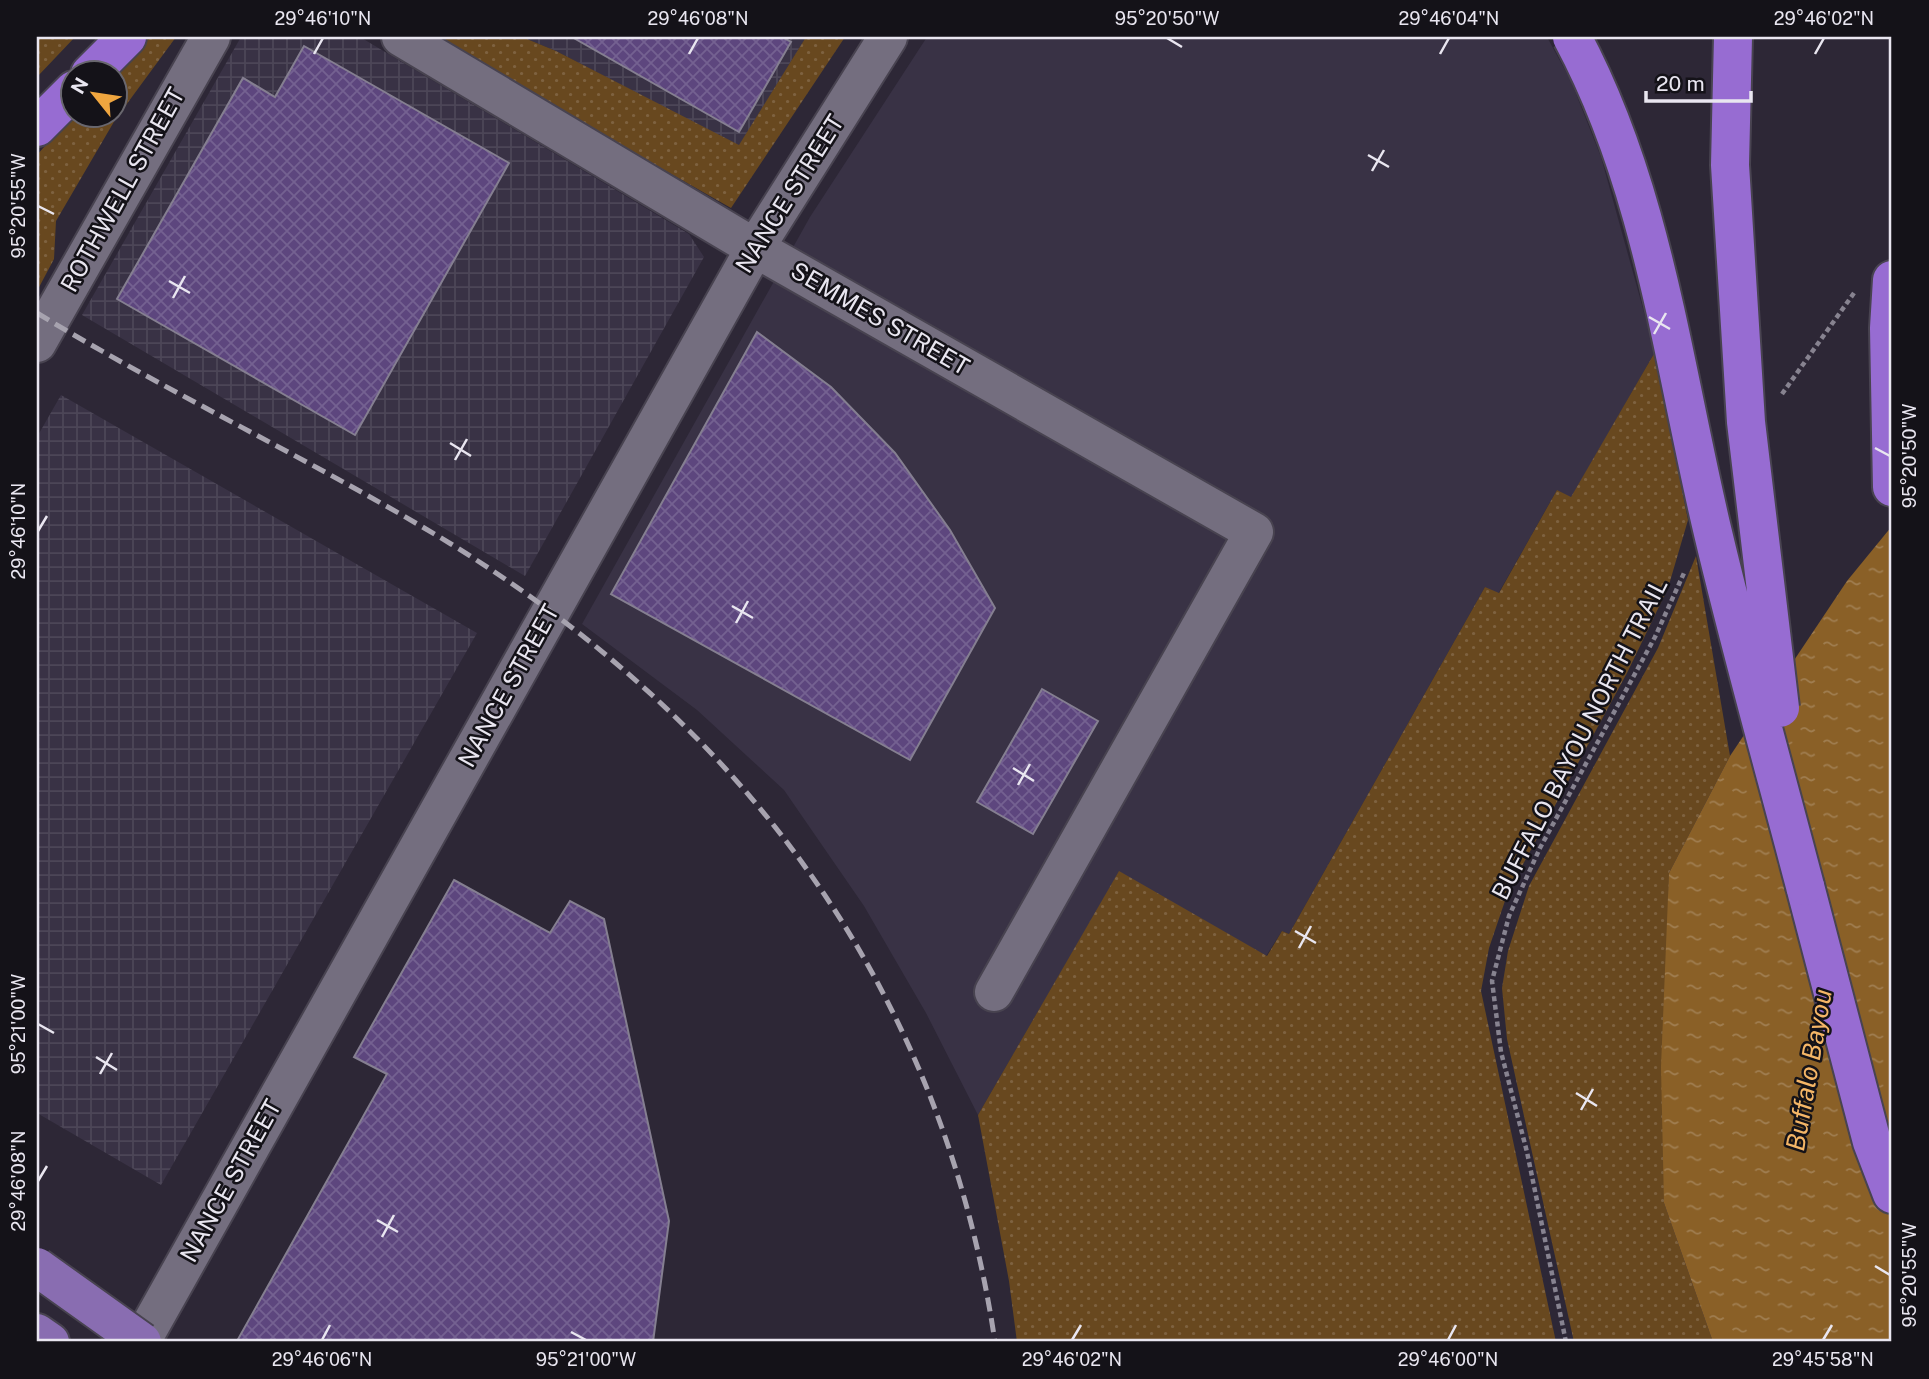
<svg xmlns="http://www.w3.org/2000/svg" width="1929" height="1379" viewBox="0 0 1929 1379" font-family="'Public Sans',sans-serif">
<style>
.built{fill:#393245}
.industrial{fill:url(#industrial-grid)}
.grass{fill:url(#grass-dots)}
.water{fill:url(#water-ripples)}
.building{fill:url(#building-cross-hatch);stroke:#857f91;stroke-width:2}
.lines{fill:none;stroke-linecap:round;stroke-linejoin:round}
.minor-casing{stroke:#484350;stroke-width:42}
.major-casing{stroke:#484350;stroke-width:42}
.highway-casing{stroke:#484350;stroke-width:42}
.path{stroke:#878390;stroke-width:4.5;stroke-dasharray:5 3.5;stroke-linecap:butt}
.minor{stroke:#746e7f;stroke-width:38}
.major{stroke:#896db1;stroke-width:38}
.highway{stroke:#976cd2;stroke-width:38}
.rail{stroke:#a7a3af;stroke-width:5;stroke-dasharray:14 7;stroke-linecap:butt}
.major-bridge-casing{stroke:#484350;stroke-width:42;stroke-linecap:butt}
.highway-bridge-casing{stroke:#484350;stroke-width:42;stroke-linecap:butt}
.major-bridge{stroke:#896db1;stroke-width:38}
.highway-bridge{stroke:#976cd2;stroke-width:38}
.ticks{fill:none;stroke:#e9e6f0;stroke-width:2.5}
.labels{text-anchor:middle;stroke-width:5;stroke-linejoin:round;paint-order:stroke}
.street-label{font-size:24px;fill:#e9e6f0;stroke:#141218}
.water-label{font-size:26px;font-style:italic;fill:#f5b667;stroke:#141218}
.neatline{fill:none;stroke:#e9e6f0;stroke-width:2.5}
.ticks-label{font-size:18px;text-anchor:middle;fill:#e9e6f0}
</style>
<defs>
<pattern id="industrial-grid" width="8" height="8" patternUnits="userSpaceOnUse" patternTransform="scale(1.75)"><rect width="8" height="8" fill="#393245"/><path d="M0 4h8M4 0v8" fill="none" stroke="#4c4657"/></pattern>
<pattern id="grass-dots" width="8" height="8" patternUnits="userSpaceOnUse" patternTransform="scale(1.75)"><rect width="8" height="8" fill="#68481f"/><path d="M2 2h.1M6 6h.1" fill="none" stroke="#7e6240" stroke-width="1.8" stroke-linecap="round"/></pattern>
<pattern id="water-ripples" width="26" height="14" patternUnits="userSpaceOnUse" patternTransform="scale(1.75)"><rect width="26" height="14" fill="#8a6027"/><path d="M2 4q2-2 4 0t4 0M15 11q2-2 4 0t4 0" fill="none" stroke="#a07e51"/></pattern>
<pattern id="building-cross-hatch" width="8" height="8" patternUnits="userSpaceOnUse" patternTransform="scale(1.75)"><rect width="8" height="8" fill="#5d467e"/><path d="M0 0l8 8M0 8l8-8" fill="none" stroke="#746191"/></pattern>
</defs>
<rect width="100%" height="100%" fill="#2d2736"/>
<path class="built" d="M927 37H1547L1571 81 1601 157 1655 352 1571 498 1557 490 1498 594 1485 587 1289 934 1282 931 1266 956 1119 872 978 1115 926 1013 864 906 784 790 697 710 582 624 810 217Z"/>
<path class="industrial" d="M241 37H360L689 234 704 257 525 576 82 315Z
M522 37H806L739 146 556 51Z
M61 395 477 633 161 1185 37 1113V437Z"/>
<path class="grass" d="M37 37H75L37 77Z
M145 37H176L115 120 56 221 54 259 37 291V155L73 114 116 116V74Z
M430 37H522L556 51 739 145 806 37H845L731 208Z
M1655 352 1688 520 1668 588 1627 673 1508 892 1489 948 1481 991 1556 1342H1017L1009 1281 978 1115 1119 871 1267 956 1282 931 1289 934 1485 587 1499 593 1557 490 1571 497Z
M1696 556 1730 756 1669 873 1664 1203 1713 1342H1574L1507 1039 1502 988 1508 951 1529 886 1658 648Z"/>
<path class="water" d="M1892 526V1342H1713L1664 1203 1661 1067 1669 873 1730 756 1847 581Z"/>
<path class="building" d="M572 37H782L791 42 739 132Z
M304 46 509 163 355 435 117 299 243 78 275 97Z
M757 332 831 387 895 453 950 530 995 608 910 760 611 594Z
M1042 689 1098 721 1033 834 977 802Z
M454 880 550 933 570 901 604 919 669 1221 653 1342H239L237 1341 387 1074 354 1057Z"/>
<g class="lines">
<g class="minor-casing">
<path id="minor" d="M401 37 755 248 1254 532 994 992
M37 343 211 37
M141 1342 755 248 888 37"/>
</g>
<g class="major-casing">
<path id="major" d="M37 1333 50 1342"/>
</g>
<g class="highway-casing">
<path id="highway" d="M90 74 127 37
M37 127 74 90
M1892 280 1889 328 1892 487
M1805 886 1872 1142 1892 1194"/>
</g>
<path class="path" d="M1782 394 1854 293
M1566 1342 1527 1152 1501 1052 1492 981 1509 916 1540 848 1655 637 1684 573"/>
<use href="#minor" class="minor"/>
<use href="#major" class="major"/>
<use href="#highway" class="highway"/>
<path class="rail" d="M37 313C172 395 316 462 451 544 749 728 943 993 995 1342"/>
<g class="major-bridge-casing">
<path id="major-bridge" d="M37 1267 142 1342"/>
</g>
<g class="highway-bridge-casing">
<path id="highway-bridge" d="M1572 37C1654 190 1673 366 1713 533 1741 651 1774 768 1805 886
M1733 37 1730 165 1746 422 1780 708"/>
</g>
<use href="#major-bridge" class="major-bridge"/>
<use href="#highway-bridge" class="highway-bridge"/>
</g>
<path class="ticks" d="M1167 38 1182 47M314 54 323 38M689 54 698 38M1440 54 1449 38M1815 54 1824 38M1368 155 1389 167M1372 171 1384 150M38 206 54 214M169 281 190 293M173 298 185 276M1649 317 1670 329M1654 334 1666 313M450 443 471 456M1875 448 1890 456M455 460 467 439M38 531 47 516M732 606 753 618M736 623 748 601M1013 768 1034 781M1018 785 1030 764M1295 931 1316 943M1299 948 1311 926M38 1024 54 1033M96 1057 117 1070M100 1074 112 1053M1576 1093 1597 1106M1581 1110 1593 1089M38 1181 47 1166M377 1220 398 1232M382 1237 394 1215M1875 1266 1890 1275M571 1332 586 1340M322 1340 330 1325M1072 1340 1081 1325M1448 1340 1456 1325M1823 1340 1832 1325"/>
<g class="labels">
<g class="street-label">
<text transform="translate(123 190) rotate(-61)" y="8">ROTHWELL STREET</text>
<text transform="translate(790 194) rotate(-58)" y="8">NANCE STREET</text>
<text transform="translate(880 319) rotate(30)" y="8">SEMMES STREET</text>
<text transform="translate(509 686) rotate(-61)" y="8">NANCE STREET</text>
<text transform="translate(1580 739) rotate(-63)" y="8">BUFFALO BAYOU NORTH TRAIL</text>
<text transform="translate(231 1181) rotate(-61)" y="8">NANCE STREET</text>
</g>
<g class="water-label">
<text transform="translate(1809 1070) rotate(-80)" y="9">Buffalo Bayou</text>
</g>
</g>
<rect width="1929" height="1379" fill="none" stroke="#141218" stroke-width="77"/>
<g transform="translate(94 94) rotate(300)"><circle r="33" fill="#141218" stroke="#69676e" stroke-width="2"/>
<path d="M0-5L12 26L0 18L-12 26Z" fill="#f0a63f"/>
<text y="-10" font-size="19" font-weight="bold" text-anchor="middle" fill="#e9e6f0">N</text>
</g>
<path d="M1646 91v10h105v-10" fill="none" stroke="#e9e6f0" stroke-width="3.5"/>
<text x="1656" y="91" font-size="21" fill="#e9e6f0" stroke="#141218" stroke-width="5" paint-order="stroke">20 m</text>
<rect x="38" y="38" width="1852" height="1302" class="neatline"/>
<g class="ticks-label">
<text x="323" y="25">29°46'10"N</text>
<text x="698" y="25">29°46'08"N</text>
<text x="1167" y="25">95°20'50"W</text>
<text x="1449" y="25">29°46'04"N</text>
<text x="1824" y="25">29°46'02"N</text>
<text transform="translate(19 206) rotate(-90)" y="6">95°20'55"W</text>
<text transform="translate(1910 456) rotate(-90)" y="6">95°20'50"W</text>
<text transform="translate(19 531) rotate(-90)" y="6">29°46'10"N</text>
<text transform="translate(19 1024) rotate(-90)" y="6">95°21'00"W</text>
<text transform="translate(19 1181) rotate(-90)" y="6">29°46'08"N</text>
<text transform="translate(1910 1275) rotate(-90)" y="6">95°20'55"W</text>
<text x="322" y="1366">29°46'06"N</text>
<text x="586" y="1366">95°21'00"W</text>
<text x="1072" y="1366">29°46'02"N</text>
<text x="1448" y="1366">29°46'00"N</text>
<text x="1823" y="1366">29°45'58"N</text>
</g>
</svg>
